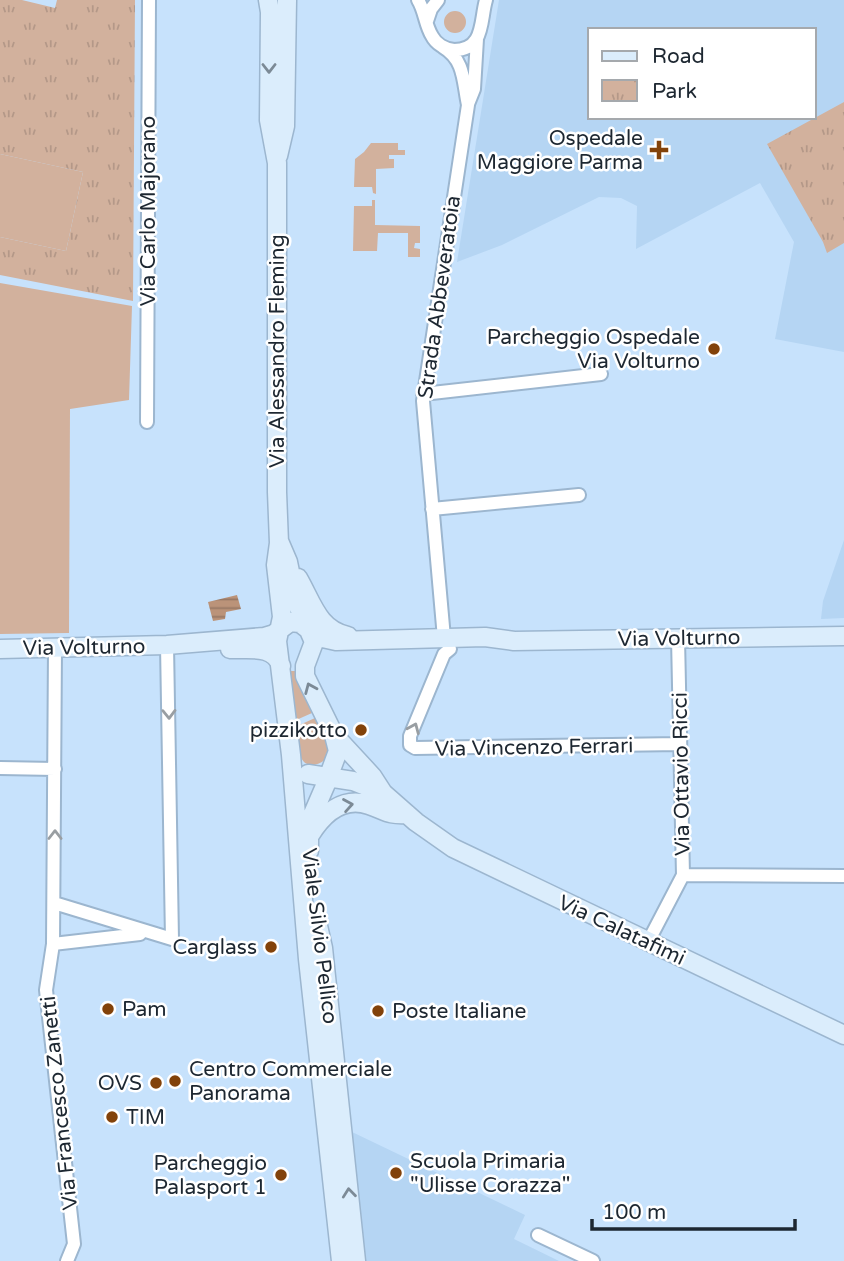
<svg xmlns="http://www.w3.org/2000/svg" width="844" height="1261" viewBox="0 0 844 1261" font-family="'Varela Round',sans-serif">
<style>
.built{fill:#b5d5f3;fill-rule:evenodd}
.green{fill:#d2b19d}
.park{fill:url(#park-tufts)}
.water{fill:url(#water-rules)}
.lines{fill:none;stroke-linecap:round;stroke-linejoin:round}
.street-casing{stroke:#9cb6cf;stroke-width:16}
.secondary-casing{stroke:#9cb6cf;stroke-width:21}
.street{stroke:#fff;stroke-width:12}
.secondary{stroke:#dbedfc;stroke-width:18}
.oneway{stroke:#7c8a96}
.oneway2{stroke:#999ea2}
.poi-dot{fill:#82420a;stroke:#fff;stroke-width:2.5}
.labels{text-anchor:middle;stroke-width:5;stroke-linejoin:round;paint-order:stroke}
.poi-label{font-size:21px;fill:#1d2731;stroke:#fff;text-anchor:end}
.street-label{font-size:21px;fill:#1d2731;stroke:#fff}
</style>
<defs>
<pattern id="park-tufts" width="24" height="20" patternUnits="userSpaceOnUse" patternTransform="scale(1.75)"><rect width="24" height="20" fill="#d2b19d"/><path d="M3 7l-1-3M5 7V3M7 7l1-3M15 17l-1-3M17 17v-4M19 17l1-3" fill="none" stroke="#b49888"/></pattern>
<pattern id="water-rules" width="6" height="5" patternUnits="userSpaceOnUse" patternTransform="scale(1.75)"><rect width="6" height="5" fill="#bb9379"/><path d="M0 2.5h6" fill="none" stroke="#977864"/></pattern>
</defs>
<rect width="100%" height="100%" fill="#c7e2fc"/>
<path class="built" d="M499 0H844V352L775 339 794 242 760 183 636 249 637 206 621 198 599 197 502 245 457 262ZM590 30H814V117H590Z
M844 540V618L821 619 823 601Z
M350 1131 525 1215 514 1239 559 1261H364Z"/>
<path class="green" d="M444 22a11 11 0 1 1 22 0a11 11 0 1 1-22 0Z
M371 143H398V150H405V155H389V159H394V168L376 169V194L373 193 372 187H354L355 159 364 152Z
M0 154 83 172 66 251 0 237Z
M372 200H375V225L420 226V243H415L414 248 420 249V257H408V233H378L377 251H353L354 206H372Z
M0 283 132 306 129 400 70 409 69 633 0 634Z
M290 671H295L300 688 312 713 294 721Z
M315 718 324 734 329 750 325 760C298 778 297 744 295 727Z"/>
<path class="park" d="M0 0H22L55 8 57 0H135L133 301 0 275V237L66 251 83 172 0 154Z
M844 102V243L827 253 823 242 767 144Z"/>
<path class="water" d="M237 595 241 609 226 612 225 619 213 621 208 602Z"/>
<g class="lines">
<g class="street-casing">
<path id="street" d="M418 0C425 11 425 25 432 36 436 44 445 49 454 50 485 50 480 20 486 0
M427 21 431 9 438 0
M443 47C465 60 463 82 468 105L423 401 444 638
M468 104 474 89 477 39
M423 394 601 374
M147 422 149 0
M432 509 579 495
M55 648 53 944 46 990 74 1244 67 1261
M450 649 444 654 410 736V745L415 748 680 744
M0 768 55 769
M683 875 844 876
M54 903 172 939 167 645
M648 942 683 875 678 638
M53 944 140 934
M538 1235 593 1261"/>
</g>
<g class="secondary-casing">
<path id="secondary" d="M268 0 270 12 269 120 277 163V492L279 543 276 565 282 617 277 641 291 755 308 959 341 1261
M278 156 285 126 287 0
M279 541 288 562 296 601 314 642 305 666V676L334 735 338 751 325 786 309 823V851
M298 578C312 602 318 630 348 636
M0 649 167 645 264 637 274 634 290 622 300 623 318 637 336 641 485 637 514 641 844 636
M230 649C248 650 274 644 281 666
M336 737 372 776 383 793 416 822 453 848 844 1035
M308 774 353 781 383 793
M310 835C323 814 343 796 369 805 387 811 387 815 407 814
M316 917 323 948 356 1261"/>
</g>
<use href="#street" class="street"/>
<use href="#secondary" class="secondary"/>
</g>
<defs><path id="oneway-chevron" d="M-2-3.5L2.5 0L-2 3.5" fill="none" stroke-width="1.6" stroke-linecap="round" stroke-linejoin="round" transform="scale(1.75)"/></defs>
<g class="oneway">
<use href="#oneway-chevron" transform="translate(269 68) rotate(90)"/>
<use href="#oneway-chevron" transform="translate(310 688) rotate(-113)"/>
<use href="#oneway-chevron" transform="translate(348 805) rotate(-10)"/>
<use href="#oneway-chevron" transform="translate(349 1193) rotate(-96)"/>
</g>
<g class="oneway2">
<use href="#oneway-chevron" transform="translate(169 714) rotate(89)"/>
<use href="#oneway-chevron" transform="translate(414 728) rotate(-67)"/>
<use href="#oneway-chevron" transform="translate(55 835) rotate(-90)"/>
</g>
<g class="poi-dot">
<path d="M655.5 139.5h7v7h7v7h-7v7h-7v-7h-7v-7h7z"/>
<circle cx="714" cy="349" r="7"/>
<circle cx="361" cy="730" r="7"/>
<circle cx="271" cy="947" r="7"/>
<circle cx="108" cy="1009" r="7"/>
<circle cx="378" cy="1011" r="7"/>
<circle cx="175" cy="1081" r="7"/>
<circle cx="156" cy="1083" r="7"/>
<circle cx="112" cy="1117" r="7"/>
<circle cx="396" cy="1173" r="7"/>
<circle cx="281" cy="1175" r="7"/>
</g>
<g class="labels">
<g class="poi-label">
<text x="643" y="145">Ospedale<tspan x="643" dy="24">Maggiore Parma</tspan></text>
<text x="700" y="344">Parcheggio Ospedale<tspan x="700" dy="24">Via Volturno</tspan></text>
<text x="347" y="737">pizzikotto</text>
<text x="257" y="954">Carglass</text>
<text x="122" y="1016" text-anchor="start">Pam</text>
<text x="392" y="1018" text-anchor="start">Poste Italiane</text>
<text x="189" y="1076" text-anchor="start">Centro Commerciale<tspan x="189" dy="24">Panorama</tspan></text>
<text x="142" y="1090">OVS</text>
<text x="126" y="1124" text-anchor="start">TIM</text>
<text x="410" y="1168" text-anchor="start">Scuola Primaria<tspan x="410" dy="24">"Ulisse Corazza"</tspan></text>
<text x="267" y="1170">Parcheggio<tspan x="267" dy="24">Palasport 1</tspan></text>
</g>
<g class="street-label">
<text transform="translate(148 211) rotate(-90)" y="7">Via Carlo Majorano</text>
<text transform="translate(439 297) rotate(-82)" y="7">Strada Abbeveratoia</text>
<text transform="translate(277 351) rotate(-90)" y="7">Via Alessandro Fleming</text>
<text transform="translate(679 638) rotate(-1)" y="7">Via Volturno</text>
<text transform="translate(84 647) rotate(-1)" y="7">Via Volturno</text>
<text transform="translate(534 747) rotate(-1)" y="7">Via Vincenzo Ferrari</text>
<text transform="translate(681 774) rotate(-91)" y="7">Via Ottavio Ricci</text>
<text transform="translate(622 930) rotate(25)" y="7">Via Calatafimi</text>
<text transform="translate(320 936) rotate(83)" y="7">Viale Silvio Pellico</text>
<text transform="translate(59 1103) rotate(-96)" y="7">Via Francesco Zanetti</text>
</g>
</g>
<rect x="588" y="28" width="228" height="91" fill="#ffffff" stroke="#a5a9ad" stroke-width="2"/>
<rect x="602" y="51" width="35" height="10" fill="#dbedfc" stroke="#a5a9ad" stroke-width="2"/>
<text x="652" y="63" font-size="21" fill="#1d2731">Road</text>
<rect x="602" y="80" width="35" height="21" fill="url(#park-tufts)" stroke="#a5a9ad" stroke-width="2"/>
<text x="652" y="98" font-size="21" fill="#1d2731">Park</text>
<path d="M592 1219v10h203v-10" fill="none" stroke="#1d2731" stroke-width="3.5"/>
<text x="602" y="1219" font-size="21" fill="#1d2731" stroke="#ffffff" stroke-width="5" paint-order="stroke">100 m</text>
</svg>
